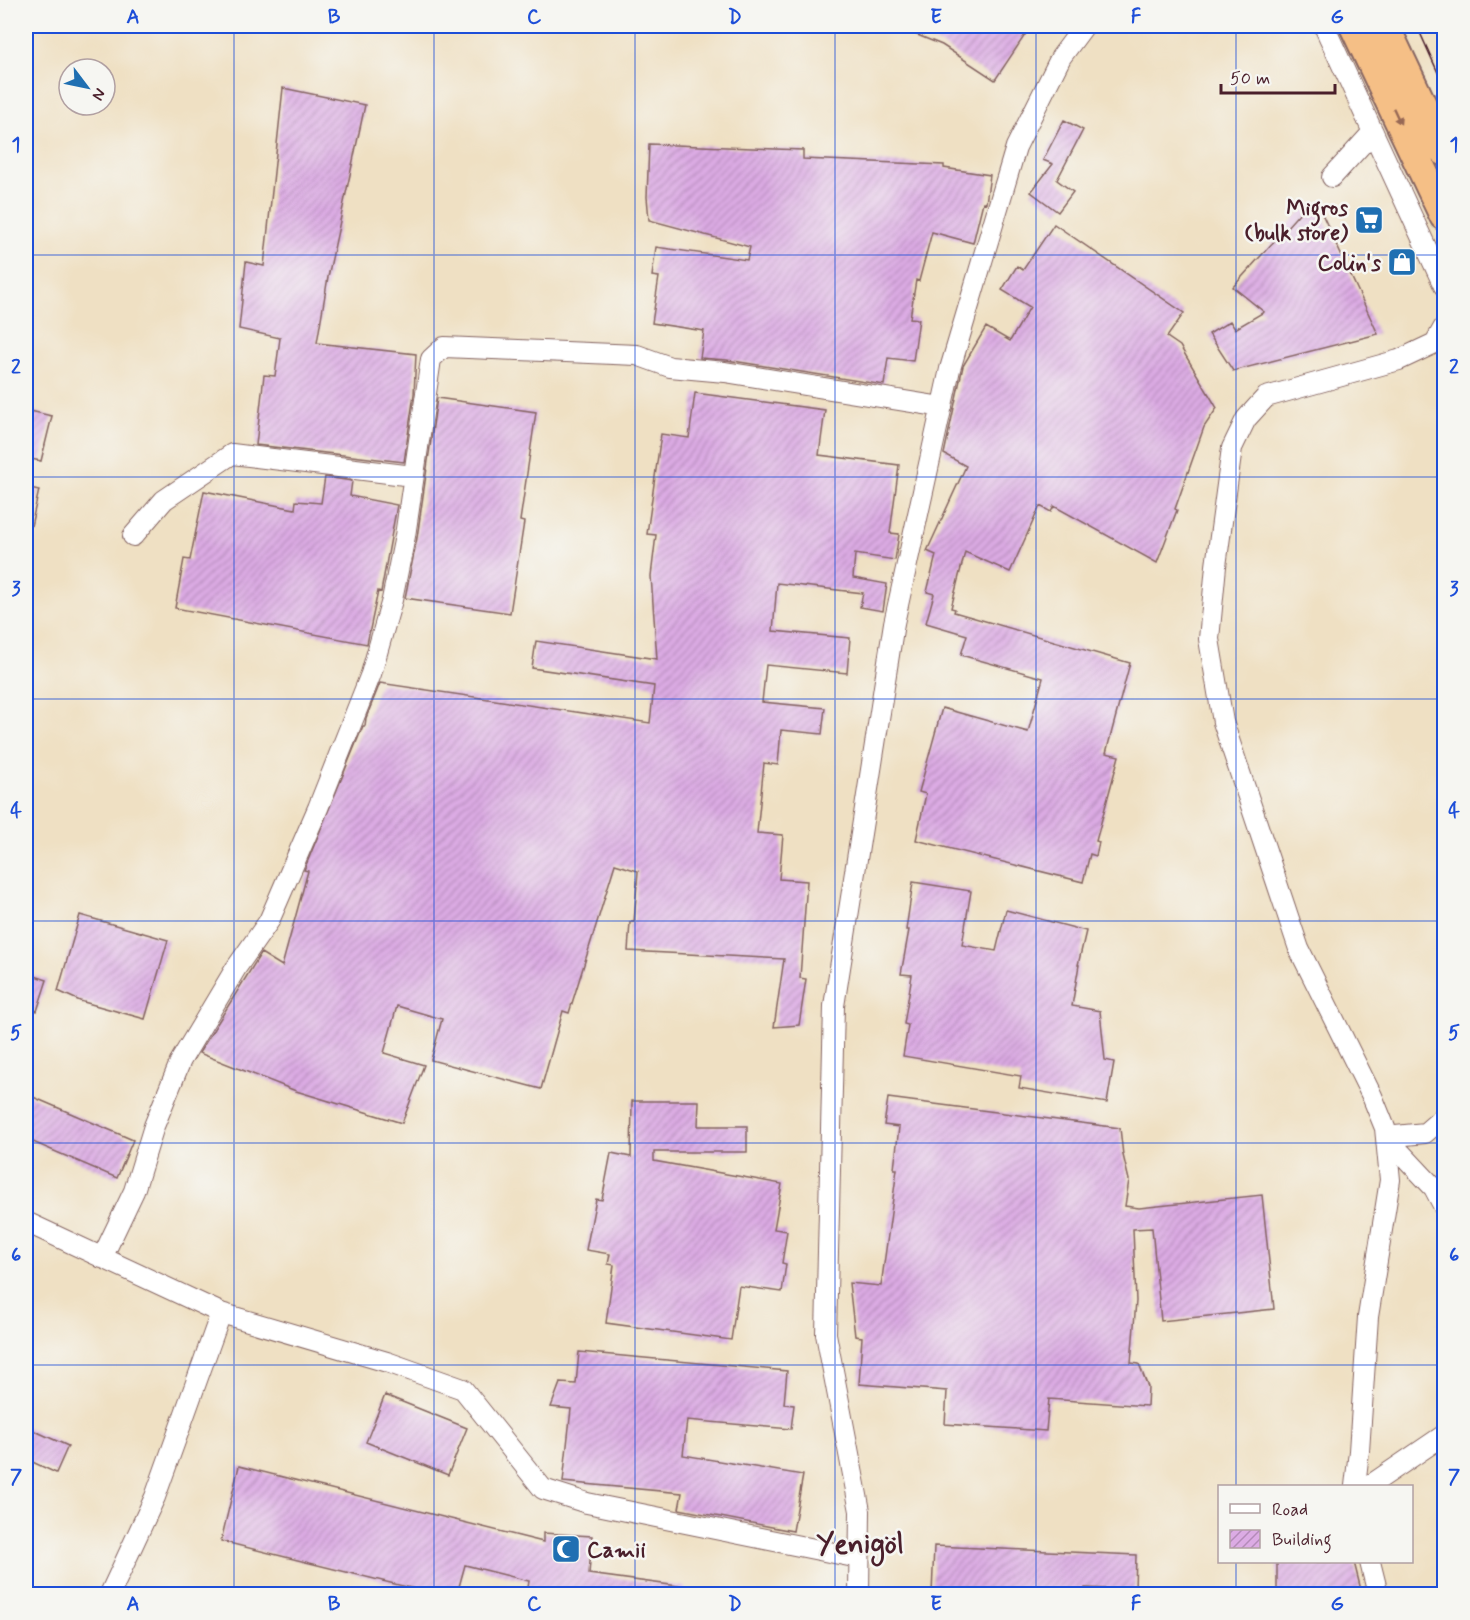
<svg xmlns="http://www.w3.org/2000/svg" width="1470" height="1620" viewBox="0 0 1470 1620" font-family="Mynerve,sans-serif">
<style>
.building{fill:url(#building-hatch)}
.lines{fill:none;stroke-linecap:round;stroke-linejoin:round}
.minor-casing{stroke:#846360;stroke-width:22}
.highway-casing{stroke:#846360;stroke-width:32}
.minor{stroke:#fff;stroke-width:20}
.highway{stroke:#f5bf86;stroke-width:28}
.tram{stroke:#4a1f2b;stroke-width:1.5}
.oneway{fill:#976754}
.grid{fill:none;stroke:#1d4ed8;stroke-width:1.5;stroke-opacity:0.55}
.labels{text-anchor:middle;stroke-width:5;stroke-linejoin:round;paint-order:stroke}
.poi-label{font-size:22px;font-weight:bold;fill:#4a1f2b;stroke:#f6f6f2;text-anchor:end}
.district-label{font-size:28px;font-weight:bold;fill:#4a1f2b;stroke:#f6f6f2}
.neatline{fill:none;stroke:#1d4ed8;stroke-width:2}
.grid-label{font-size:20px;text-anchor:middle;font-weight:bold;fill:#1d4ed8}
</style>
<defs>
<pattern id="building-hatch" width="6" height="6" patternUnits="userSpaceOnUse" patternTransform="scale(1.5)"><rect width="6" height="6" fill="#dcabe4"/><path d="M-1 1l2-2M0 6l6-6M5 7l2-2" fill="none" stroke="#b48bb9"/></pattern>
</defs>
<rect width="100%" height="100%" fill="#f6f6f2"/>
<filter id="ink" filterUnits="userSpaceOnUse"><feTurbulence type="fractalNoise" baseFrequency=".0167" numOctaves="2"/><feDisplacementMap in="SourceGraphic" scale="12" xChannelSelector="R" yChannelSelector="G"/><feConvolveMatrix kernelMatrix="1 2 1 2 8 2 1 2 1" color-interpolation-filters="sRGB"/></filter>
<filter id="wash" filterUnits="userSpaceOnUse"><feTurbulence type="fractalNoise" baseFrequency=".008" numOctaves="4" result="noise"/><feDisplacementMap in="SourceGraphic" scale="24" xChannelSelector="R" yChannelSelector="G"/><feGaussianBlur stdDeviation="1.35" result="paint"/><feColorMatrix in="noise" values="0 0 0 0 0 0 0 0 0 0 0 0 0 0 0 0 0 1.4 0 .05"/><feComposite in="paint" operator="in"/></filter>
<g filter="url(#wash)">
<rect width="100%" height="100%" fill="#efe0c3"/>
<g id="blocks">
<path class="building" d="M895 26H1031L995 80 942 45Z
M283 88 365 105 328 277 317 343 416 354 414 394 404 462 256 445 264 375 275 376 280 338 239 329 246 262 264 266Z
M1064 120 1083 130 1057 180 1073 192 1058 212 1031 192 1053 164 1043 160Z
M649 144 803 150V159L944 165V168L990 175 986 203 983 202 973 243 932 232 919 281 916 280 910 318 919 319 913 361 888 358 884 385 727 360 700 358 704 331 652 323 659 277 652 276 656 247 747 260 750 247 649 220 647 197Z
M1317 203 1378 334 1233 371 1209 334 1230 321 1235 329 1264 312 1233 287 1302 210Z
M1054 224 1184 313 1167 337 1180 346 1217 408 1204 427 1175 509 1177 510 1157 563 1054 506 1051 512 1040 506 1010 572 965 552 951 608 955 609 954 612 1130 663 1106 753 1119 756 1096 841 1099 842 1096 856 1090 854 1083 882 916 840 926 794 919 792 942 708 1028 732 1043 678 961 655 967 635 926 623 934 594 927 592 936 555 927 551 966 466 944 454 963 366 986 327 1010 341 1030 307 1002 290 1017 266 1023 270Z
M695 393 825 410 819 455 899 465 890 533 899 534 895 560 855 554 853 578 887 584 883 611 860 607 863 593 777 583 773 631 850 638 847 673 766 665 762 702 825 708 822 734 781 730 778 765 764 763 757 833 783 835 779 879 807 881 800 978 806 979 799 1025 774 1027 784 959 628 951 630 922H634L638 871 615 864 569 1013 563 1011 541 1089 431 1060 442 1019 397 1006 384 1053 424 1065 402 1123 296 1091 199 1053 261 953 282 966 308 871 304 870 363 726H365L366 718 380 683 650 723 654 686 532 668 536 641 657 659 651 576 656 535 647 534 661 434 689 438Z
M437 398 536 412 520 521 524 522 510 613 405 598 417 538Z
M26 410 52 416 41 461 26 458Z
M325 477 352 481 350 496 397 505 381 592 378 591 367 644 175 608 184 559 190 560 204 491 295 509 296 501 321 503Z
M26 487 39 490 31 526 26 525Z
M913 882 971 891 962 945 996 951 1006 910 1086 931 1078 965H1079L1072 1006 1100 1011 1105 1060 1114 1062 1107 1103 1019 1088 1021 1076 903 1056 908 1025 904 1024 912 975 901 974 909 930H906Z
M80 915 168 940 145 1019 80 1001 58 991Z
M26 973 47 980 37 1011 26 1007Z
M26 1094 133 1140 117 1178 26 1139Z
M888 1098 1120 1128 1123 1155 1129 1180 1125 1206 1139 1208 1262 1195 1274 1309 1161 1321 1152 1228 1133 1229 1136 1301 1131 1363 1139 1364 1148 1387 1147 1406 1049 1399 1046 1431 945 1424 947 1391 859 1384 862 1337 855 1336 849 1283 881 1286 897 1169H894L899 1127 884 1125Z
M632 1101H699L698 1126H747V1152H654V1161L782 1184 774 1229 787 1231 782 1263 786 1264 782 1292 739 1286 731 1340 606 1323 614 1265 608 1264 610 1254 586 1250 596 1199 602 1200 611 1153 631 1157Z
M579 1352 787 1371 784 1404 794 1405 791 1429 687 1420 683 1455 803 1475 793 1531 679 1509 682 1493 563 1482 571 1409 551 1407 560 1383 576 1384Z
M385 1395 467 1428 448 1475 366 1442Z
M26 1427 68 1446 56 1473 26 1459Z
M239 1466 543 1542V1533L592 1536 589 1574 685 1587V1594H527L529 1581 465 1565 457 1594H435L221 1541Z
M934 1546 1136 1555 1135 1590 1085 1588V1594H932Z
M1277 1562H1354L1362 1594H1277Z"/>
</g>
</g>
<g filter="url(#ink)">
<use href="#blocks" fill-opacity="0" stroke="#846360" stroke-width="1.5"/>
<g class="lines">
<g class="minor-casing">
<path id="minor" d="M1324 26 1444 286
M1332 177 1373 132
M133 536 164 500 232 454 413 476
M1386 1137 1434 1188 1444 1207
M1386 1137 1425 1133 1440 1120 1444 1119
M26 1222 221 1313 387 1362 463 1389 543 1489 587 1503 859 1558
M102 1258 134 1191 154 1126 181 1060 236 968 269 921 318 808 371 674 392 600 405 536 431 359 444 347 637 355 670 367 725 372 942 407
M1355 1486 1359 1451 1368 1317 1390 1180 1385 1128 1372 1096 1299 949 1223 722 1209 639 1216 566 1232 448 1246 419 1266 397 1399 360 1435 343 1444 327
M1369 1486 1444 1435
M1370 1562 1378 1594
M110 1594 155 1497 221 1313
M859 1594 860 1511 826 1334 834 1006 894 623 950 369 1016 147 1061 57 1084 26"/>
</g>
<g class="highway-casing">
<path id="highway" d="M1354 26 1444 216
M1385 26 1444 151"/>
</g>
<use href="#minor" class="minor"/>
<use href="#highway" class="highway"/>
<path class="tram" d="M1417 26 1444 86"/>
</g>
<defs><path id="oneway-solid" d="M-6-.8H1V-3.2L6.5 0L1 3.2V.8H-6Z" transform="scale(1.5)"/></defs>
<use class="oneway" href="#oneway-solid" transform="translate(1397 116) rotate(65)"/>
</g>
<path class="grid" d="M234 26V1594M434 26V1594M635 26V1594M835 26V1594M1036 26V1594M1236 26V1486M26 255H1444M26 477H1444M26 699H1444M26 921H1444M26 1143H1444M26 1365H1444M1236 1562V1594"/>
<defs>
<g id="supermarket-square" transform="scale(1.5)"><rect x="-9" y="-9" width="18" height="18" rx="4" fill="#1f6fb2" stroke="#f6f6f2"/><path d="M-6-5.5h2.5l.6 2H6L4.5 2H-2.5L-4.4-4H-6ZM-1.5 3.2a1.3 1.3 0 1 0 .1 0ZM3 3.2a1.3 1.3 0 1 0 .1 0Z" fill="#fff"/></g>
<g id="shop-square" transform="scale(1.5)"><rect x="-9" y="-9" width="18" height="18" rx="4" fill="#1f6fb2" stroke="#f6f6f2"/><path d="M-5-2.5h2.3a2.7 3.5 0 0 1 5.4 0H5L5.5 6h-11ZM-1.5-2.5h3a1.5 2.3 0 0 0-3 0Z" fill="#fff"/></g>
<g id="mosque-square" transform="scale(1.5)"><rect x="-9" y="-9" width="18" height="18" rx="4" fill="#1f6fb2" stroke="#f6f6f2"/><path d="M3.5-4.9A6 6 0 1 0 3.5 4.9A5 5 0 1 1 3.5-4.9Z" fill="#fff"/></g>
</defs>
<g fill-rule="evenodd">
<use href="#supermarket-square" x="1369" y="220"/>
<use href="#shop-square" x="1402" y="262"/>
<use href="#mosque-square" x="566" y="1549"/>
</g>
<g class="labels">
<g class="poi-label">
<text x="1348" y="215">Migros<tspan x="1348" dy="25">(bulk store)</tspan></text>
<text x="1381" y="270">Colin's</text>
<text x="587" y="1557" text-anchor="start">Camii</text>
</g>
<g class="district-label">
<text x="860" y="1553">Yenigöl</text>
</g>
</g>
<rect width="1470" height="1620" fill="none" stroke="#f6f6f2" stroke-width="66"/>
<rect x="1218" y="1485" width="195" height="78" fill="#f6f6f2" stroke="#b1a0a2" stroke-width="1.5"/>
<rect x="1230" y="1504" width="30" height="9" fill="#ffffff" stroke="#b1a0a2" stroke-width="1.5"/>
<text x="1272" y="1515" font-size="18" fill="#4a1f2b">Road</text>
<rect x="1230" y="1530" width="30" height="18" fill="url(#building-hatch)" stroke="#b1a0a2" stroke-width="1.5"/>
<text x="1272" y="1545" font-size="18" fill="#4a1f2b">Building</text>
<g transform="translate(87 87) rotate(122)"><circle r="28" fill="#f6f6f2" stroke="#b1a0a2" stroke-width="1.5"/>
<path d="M0-4.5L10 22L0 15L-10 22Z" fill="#1f6fb2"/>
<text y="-9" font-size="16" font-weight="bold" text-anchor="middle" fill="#4a1f2b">N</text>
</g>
<path d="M1221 84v9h114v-9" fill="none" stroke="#4a1f2b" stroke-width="3"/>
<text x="1230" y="84" font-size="18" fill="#4a1f2b" stroke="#f6f6f2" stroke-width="4.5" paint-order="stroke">50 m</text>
<rect x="33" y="33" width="1404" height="1554" class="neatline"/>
<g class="grid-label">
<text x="133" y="23">A</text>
<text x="334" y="23">B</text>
<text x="534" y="23">C</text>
<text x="735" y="23">D</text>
<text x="936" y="23">E</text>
<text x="1136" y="23">F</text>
<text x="1337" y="23">G</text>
<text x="16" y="151">1</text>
<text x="1454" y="151">1</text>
<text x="16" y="373">2</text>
<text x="1454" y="373">2</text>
<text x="16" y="595">3</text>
<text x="1454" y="595">3</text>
<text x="16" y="817">4</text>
<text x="1454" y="817">4</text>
<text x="16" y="1039">5</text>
<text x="1454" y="1039">5</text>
<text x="16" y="1261">6</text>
<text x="1454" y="1261">6</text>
<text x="16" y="1483">7</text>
<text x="1454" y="1483">7</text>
<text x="133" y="1610">A</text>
<text x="334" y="1610">B</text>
<text x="534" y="1610">C</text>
<text x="735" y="1610">D</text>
<text x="936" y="1610">E</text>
<text x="1136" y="1610">F</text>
<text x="1337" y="1610">G</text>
</g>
</svg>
